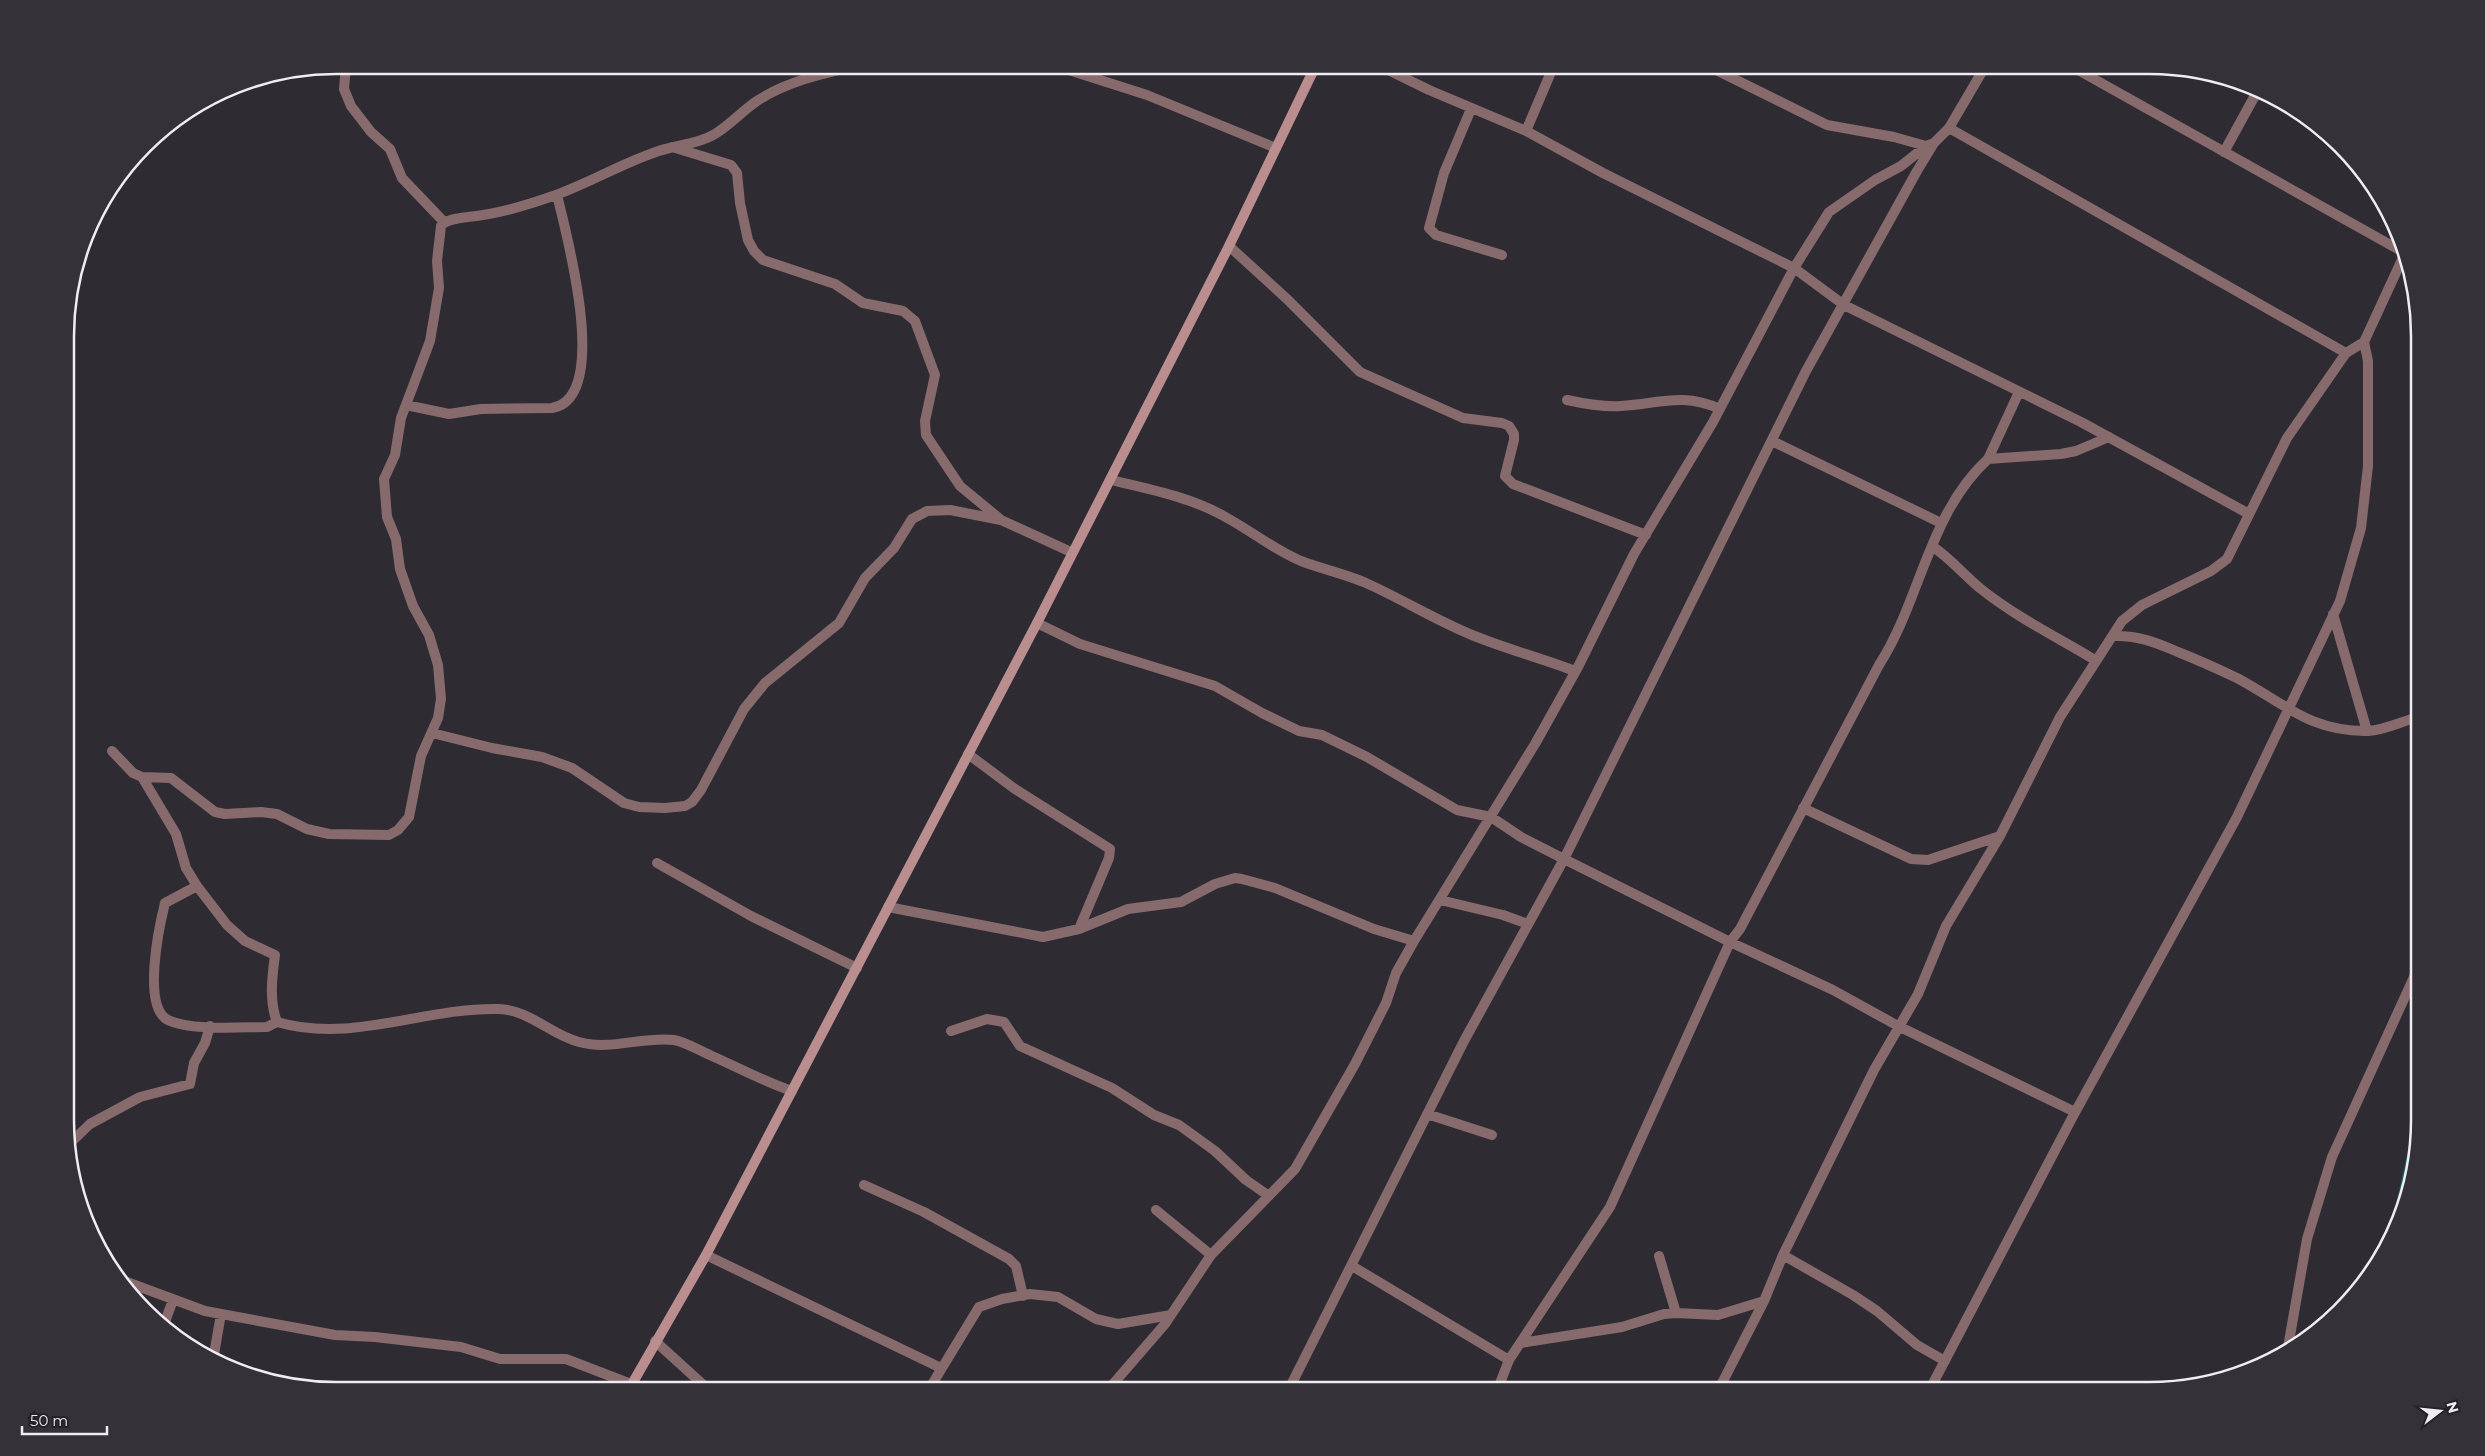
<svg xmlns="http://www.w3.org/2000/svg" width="2485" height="1456" viewBox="0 0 2485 1456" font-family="Montserrat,sans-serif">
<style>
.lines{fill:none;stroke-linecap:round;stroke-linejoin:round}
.stream{stroke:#195a65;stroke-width:3}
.street{stroke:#876a6c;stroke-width:10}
.secondary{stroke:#ba8d8f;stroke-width:10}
.rim{fill:none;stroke:#efecf2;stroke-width:2.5}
</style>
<rect width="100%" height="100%" fill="#2f2b33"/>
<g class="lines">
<path class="stream" d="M2388 1247 2419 1107"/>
<path class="street" d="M346 65 344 89 351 106 371 132 390 149 402 178 444 222
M1053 65 1147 95 1276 148
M1378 65 1429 90 1526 131 1603 173 1794 268 1844 305 2081 422 2249 514
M1706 65 1827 125 1894 137 1926 146
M2069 65 2405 253
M1471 109 1444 173 1429 228 1436 235 1502 255
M1949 128 2346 353 2364 342 2406 251
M1526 131 1554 65
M672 147 731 165 737 173 740 203 748 240 754 251 763 260 835 284 863 303 903 311 915 321 935 375 925 421 926 435 960 486 1000 519
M2224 152 2258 90
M1229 246 1287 299 1360 372 1463 418 1502 423 1509 426 1514 434V440L1505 476 1513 484 1646 535
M1567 400C1585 404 1603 407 1621 406 1659 404 1682 392 1720 409
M406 405 449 414 481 409 552 408C612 398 566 233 557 195
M1772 441 1941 523
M1988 459 2019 392
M1111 480C1150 489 1194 498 1229 519 1254 533 1275 550 1301 561 1322 569 1345 574 1366 583 1402 599 1435 620 1472 635 1506 649 1541 658 1575 671
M1932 546C1950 558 1964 575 1981 589 2016 617 2057 637 2095 660
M2333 614 2367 731
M1037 623 1080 644 1215 686 1262 713 1299 731 1322 735 1367 757 1457 810 1491 817 1521 837 1564 859 1730 942 1740 929 1879 665C1921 600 1928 514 1988 459L2061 454 2076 451 2109 437
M2113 636C2137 635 2155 642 2178 652 2198 660 2218 669 2237 678 2284 703 2310 732 2368 731 2386 730 2402 721 2419 717
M432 733 492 748 542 757 572 768 624 803 639 807 665 808 685 806 692 802 701 790 744 709 765 683 839 623 865 578 894 548 912 519 927 511 950 510 1001 520 1071 552
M112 751 133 773 142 777 176 834 186 868 197 886 227 925 245 941 275 955C272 977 269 1001 277 1022 352 1044 425 1007 499 1009 530 1010 551 1035 579 1042 610 1051 643 1036 674 1040 686 1042 700 1051 712 1056 739 1068 765 1082 792 1091
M968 754 1015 789 1110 849 1109 858 1079 929
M142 777 171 778 215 812 225 814 261 812 277 814 307 829 329 834 389 835 398 830 409 817 421 756 438 718 441 699 438 665 429 635 413 606 400 569 396 539 387 517 384 479 395 455 401 418 430 341 439 288 437 261 441 226C446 219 459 218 468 217 498 214 524 206 553 196 587 184 619 165 653 153 673 145 697 145 715 134 730 125 742 111 757 101 787 81 825 73 860 65
M1803 808 1911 859 1928 860 2000 836
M657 863 751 916 857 968
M197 886 165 903C159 927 142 1007 168 1020 190 1031 242 1027 267 1027L277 1022
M1440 900 1503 915 1528 924
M888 907 1043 937 1079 929 1128 909 1181 902 1215 884 1235 878 1242 879 1275 888 1374 929 1414 941
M951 1031 987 1019 1004 1022 1020 1046 1112 1088 1154 1115 1179 1125 1215 1151 1246 1180 1269 1196
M1427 1114 1492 1135
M67 1146 90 1124 140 1097 190 1084 194 1063 205 1043 210 1026
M864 1185 924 1212 1009 1259 1016 1266 1023 1296
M1156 1210 1211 1255
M706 1255 941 1368
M1783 1255 1853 1295 1877 1311 1917 1345 1945 1361
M1659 1256 1676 1313
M1352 1266 1509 1360
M116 1278 205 1311 335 1335 375 1337 461 1347 500 1359H566L631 1384
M163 1327 173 1300
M655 1341 710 1391
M1521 1343 1622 1327 1664 1314 1676 1313 1718 1315 1764 1301
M2287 1353 2307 1239 2332 1157 2419 966
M213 1360 221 1314
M928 1391 979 1307 1002 1299 1030 1294 1058 1297 1096 1319 1118 1324 1171 1315
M1107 1391 1165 1324 1211 1255 1295 1169 1355 1064 1386 1003 1396 973 1414 941 1535 744 1578 667 1634 554 1713 422 1794 268 1829 212 1875 180 1901 166 1926 146 1934 143
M1288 1391 1464 1041 1564 859 1806 371 1917 171 1934 143 1949 128 1986 65
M1497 1391 1509 1360 1610 1207 1730 942 1833 990 1898 1026 2075 1112
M1718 1391 1764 1301 1783 1255 1874 1070 1918 994 1946 926 2000 836 2060 717 2122 621 2142 605 2211 571 2227 559 2287 438 2346 353
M1929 1391 2072 1118 2237 817 2340 601 2361 528 2368 466V361L2364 342"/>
<path class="secondary" d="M628 1391 706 1255 1037 623 1229 246 1316 65"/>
</g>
<path d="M0 0H2485V1456H0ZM336 74H2149A262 262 0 0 1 2411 336V1120A262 262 0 0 1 2149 1382H336A262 262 0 0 1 74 1120V336A262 262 0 0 1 336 74Z" fill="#353139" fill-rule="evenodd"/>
<path class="rim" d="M336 74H2149A262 262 0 0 1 2411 336V1120A262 262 0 0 1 2149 1382H336A262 262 0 0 1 74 1120V336A262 262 0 0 1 336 74Z"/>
<g transform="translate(2440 1411) rotate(74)" stroke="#252129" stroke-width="4" paint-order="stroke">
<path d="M0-4L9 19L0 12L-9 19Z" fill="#efecf2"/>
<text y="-8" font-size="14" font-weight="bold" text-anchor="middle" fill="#efecf2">N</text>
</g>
<path d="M22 1426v8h85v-8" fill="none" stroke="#efecf2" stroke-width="2.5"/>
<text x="30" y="1426" font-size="15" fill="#efecf2" stroke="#252129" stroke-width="4" paint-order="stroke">50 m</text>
</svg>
